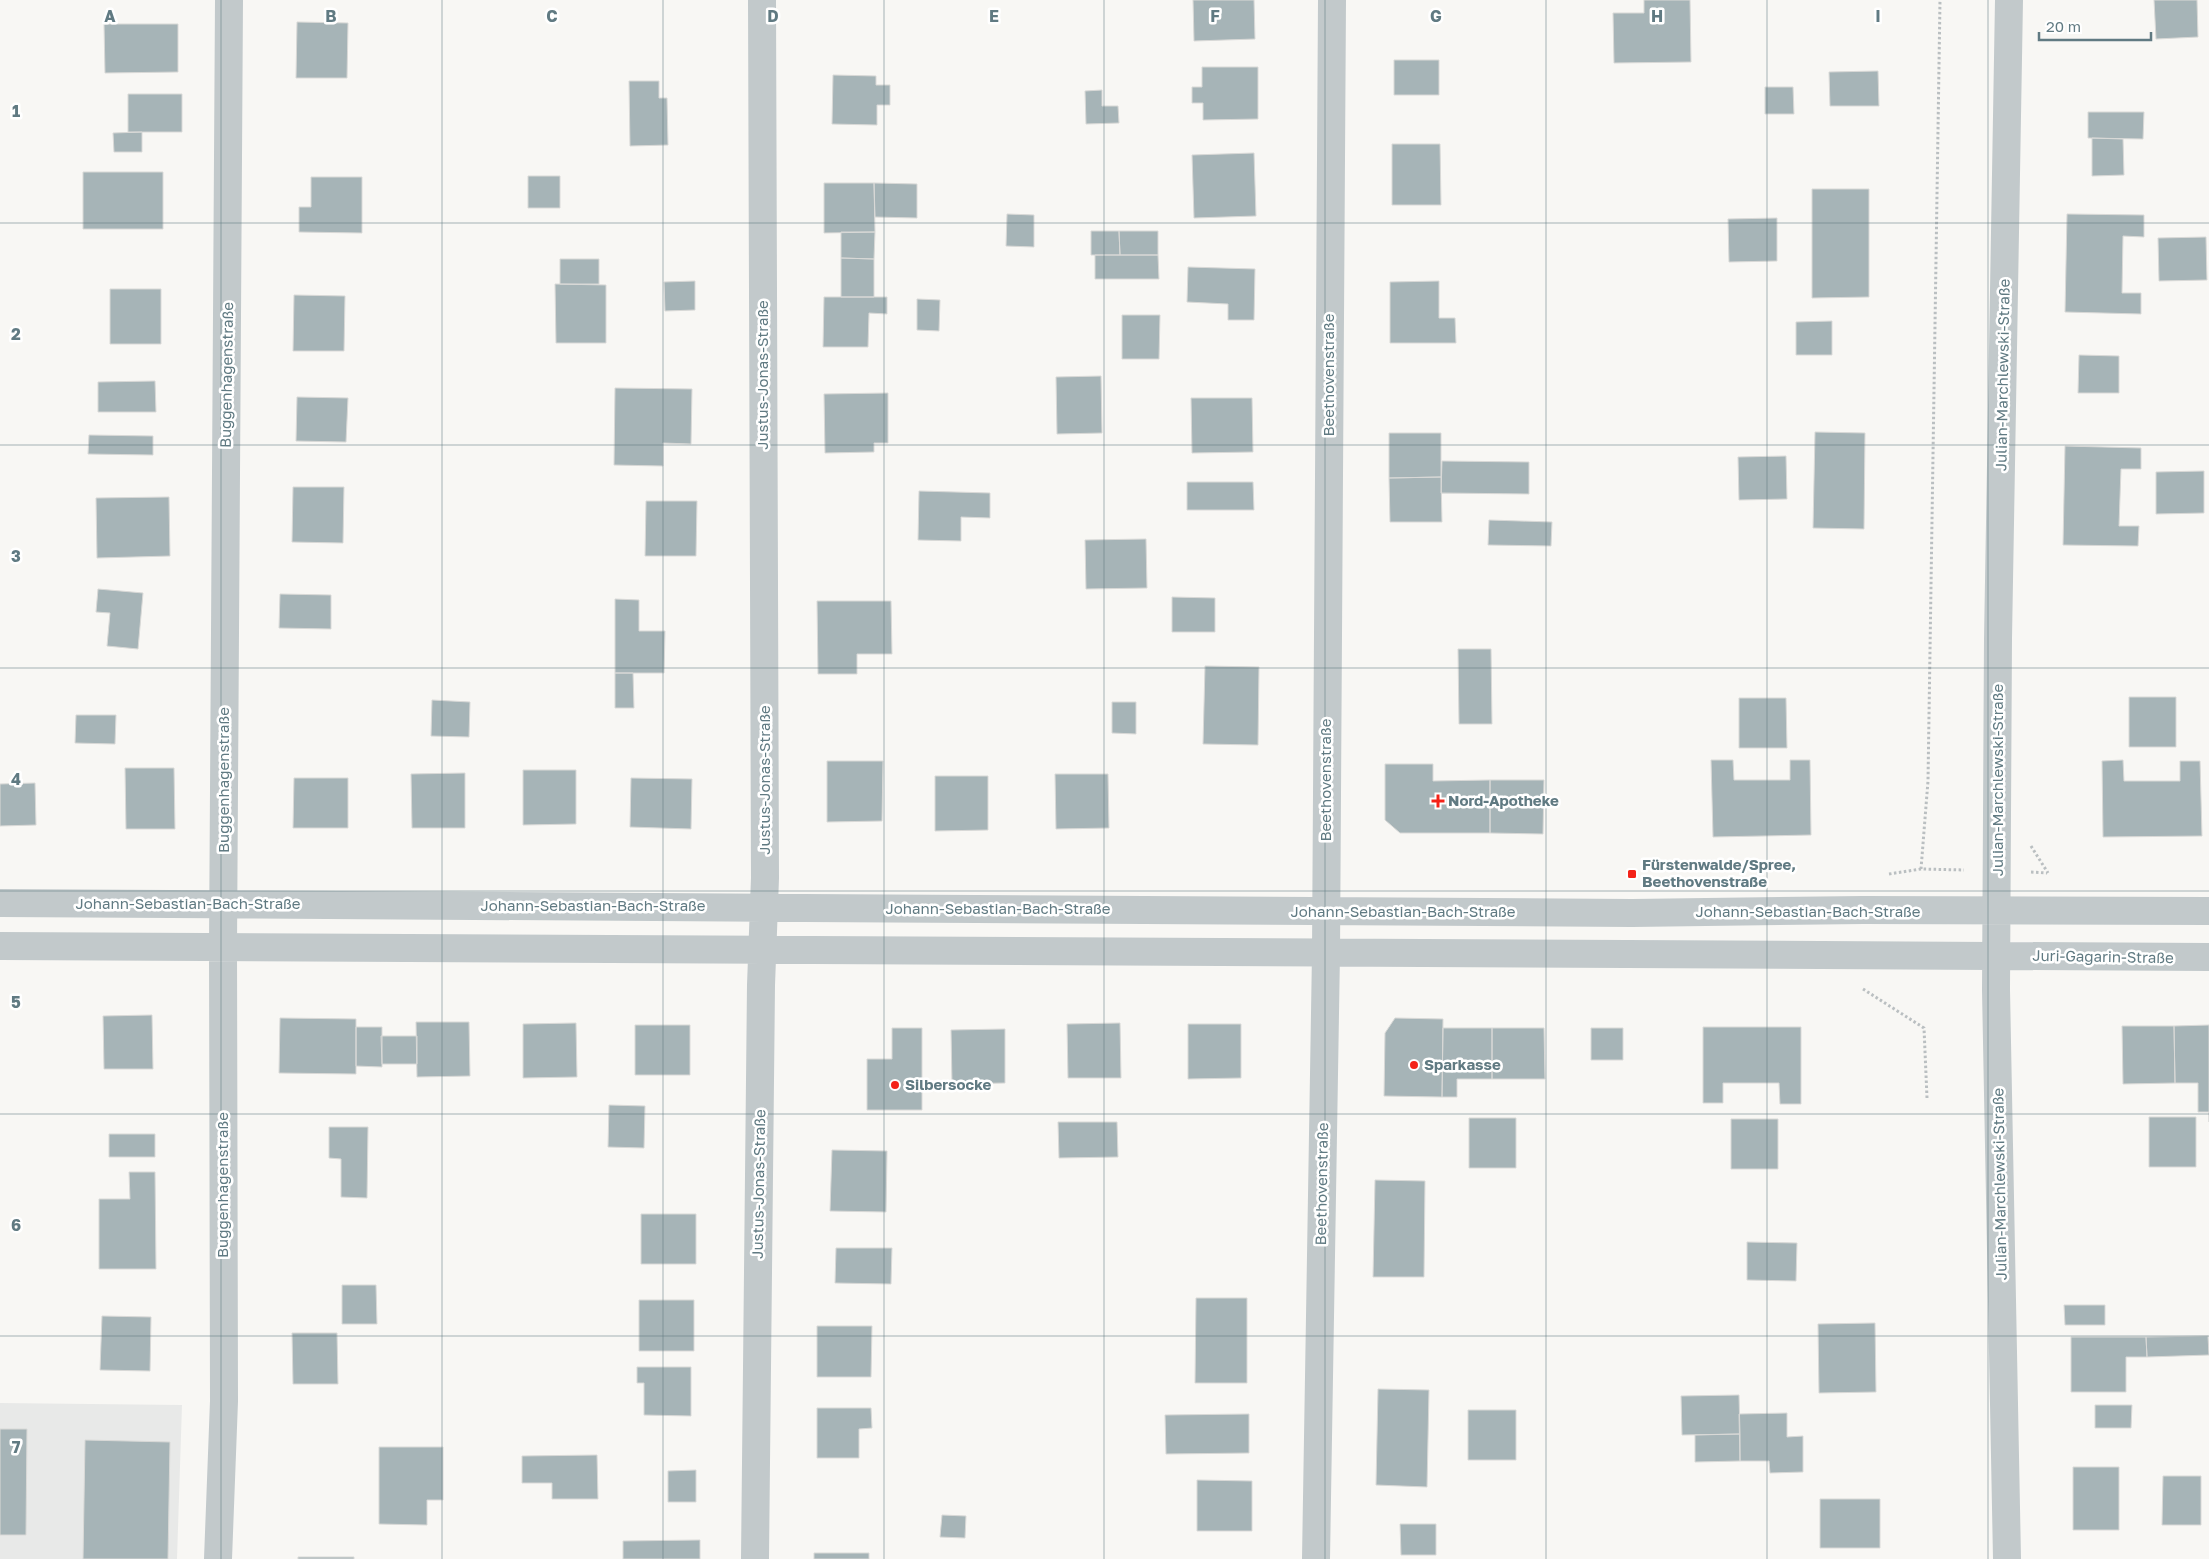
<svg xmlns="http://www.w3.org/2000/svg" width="2209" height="1559" viewBox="0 0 2209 1559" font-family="'Golos Text',sans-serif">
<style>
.built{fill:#e8e9e8}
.building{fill:#a6b4b7;stroke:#d9d9d7}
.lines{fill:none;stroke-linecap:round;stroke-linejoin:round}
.path{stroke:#babfc1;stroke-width:3;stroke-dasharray:2.5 2.5;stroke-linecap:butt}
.minor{stroke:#c2c9cb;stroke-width:28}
.grid{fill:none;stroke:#607a82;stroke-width:1;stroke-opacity:0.55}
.poi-dot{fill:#f42218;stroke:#fff;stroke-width:2}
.labels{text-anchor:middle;stroke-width:5;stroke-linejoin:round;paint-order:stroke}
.street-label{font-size:15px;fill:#607a82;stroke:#fff}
.poi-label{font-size:15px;font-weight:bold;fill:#607a82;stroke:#fff;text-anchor:start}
.grid-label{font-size:16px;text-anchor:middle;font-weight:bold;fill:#607a82;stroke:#fff;stroke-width:5;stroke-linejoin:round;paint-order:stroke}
</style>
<rect width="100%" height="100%" fill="#f8f7f4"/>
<path class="built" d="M0 1403 182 1405 177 1559H0Z"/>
<path class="building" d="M1193 0H1254L1255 39 1194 41Z
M1644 0H1690L1691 62 1614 63 1613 13H1644Z
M2154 0H2197L2198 37 2156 39Z
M297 22 348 23 347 78H296Z
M104 24H178V72L105 73Z
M1394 60H1439V95H1394Z
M1202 67H1258V119L1203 120V103H1192V87H1202Z
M1878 71 1879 106H1830L1829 72Z
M833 75 876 76V85H890V105H877V125L832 124Z
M629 81H659V98H667L668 145 630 146Z
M1765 87H1793L1794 114H1765Z
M1102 90V106H1118L1119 123 1086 124 1085 91Z
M128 94H182V132H128Z
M2088 112H2144L2143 139 2088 138Z
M142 132V152H114L113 133Z
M2092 138 2123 139 2124 175 2092 176Z
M1392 144H1440L1441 205H1392Z
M1254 153 1256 216 1194 218 1192 155Z
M83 172H163V229H83Z
M528 176H560V208H528Z
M311 177H362V233L299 232V207H311Z
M824 183H874L875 232 824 233Z
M874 183 917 184V218L875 217Z
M1812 189H1869V297L1812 298Z
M1007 214 1034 215V247L1006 246Z
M2067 214 2144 215V237L2123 236 2122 293H2141V314L2065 312Z
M1777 218V261L1729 262 1728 219Z
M1091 231H1119L1120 255H1091Z
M1119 231H1158V255H1120Z
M841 232H875L874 259 841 258Z
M2206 237 2207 280 2159 281 2158 238Z
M1095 255H1158L1159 279H1095Z
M841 258 874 259V297H841Z
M560 259H599V284H560Z
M1188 267 1255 269 1254 320H1228V304L1187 302Z
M695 281V310L665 311 664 282Z
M1439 281V318H1455L1456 343H1390V282Z
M555 284 606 285V343H556Z
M110 289H161V344H110Z
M294 295 345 296 344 351H293Z
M824 297H887V314L869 313 868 347H823Z
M917 299 940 300 939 331 917 330Z
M1122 315H1160L1159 359H1122Z
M1832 321V355H1796V322Z
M2079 355 2119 356V393H2078Z
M1101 376 1102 433 1057 434 1056 377Z
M155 381 156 412H98V382Z
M615 388 692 389 691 444 663 443V466L614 465Z
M888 393V443H874V452L825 453 824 394Z
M297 397 348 398 346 442 296 441Z
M1191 398H1252L1253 452 1192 453Z
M1815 432 1865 433 1864 529 1813 528Z
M1389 433H1441V477L1389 478Z
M89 435 153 436V455L88 454Z
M2065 446 2141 448V469H2121L2119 526H2139L2138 546 2063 545Z
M1786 456 1787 499 1739 500 1738 457Z
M1442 461 1529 462V494L1441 493Z
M2204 471V513L2156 514V472Z
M1441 477 1442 522H1390L1389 478Z
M1187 482H1253L1254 510H1187Z
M293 487H344L343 543 292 542Z
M919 491 990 493V518L961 517V541L918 540Z
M169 497 170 556 97 558 96 498Z
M646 501H697L696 556H645Z
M1489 520 1552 522 1551 546 1488 545Z
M1146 539 1147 588 1086 589 1085 540Z
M98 589 143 593 138 649 107 646 110 613 96 612Z
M280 594 331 595V629L279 628Z
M1172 597 1215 598V632H1172Z
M615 599 639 600V631H665L664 673H615Z
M817 601H891L892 654H857V674H818Z
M1458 649H1491L1492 724H1459Z
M1205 666 1259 667 1258 745 1203 744Z
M615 673H633L634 708H615Z
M2129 697H2176V747H2129Z
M1739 698H1786L1787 748H1739Z
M432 700 470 702 469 737 431 736Z
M1112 702H1136V734L1112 733Z
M76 715H116L115 744 75 743Z
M1711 760H1733L1734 780H1790V760H1810L1811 835 1713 837Z
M2123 760 2124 781H2180V761H2200L2202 836 2103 837 2102 761Z
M827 761H883L882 821 827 822Z
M1385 764H1433V781L1490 780V833H1400L1385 820Z
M125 768H174L175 829H126Z
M523 770H576V824L523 825Z
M465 773V828H412L411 774Z
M1055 774H1108L1109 828 1056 829Z
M935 776H988V830L935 831Z
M294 778H348V828H293Z
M631 778 692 779 691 829 630 827Z
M1490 780H1544L1543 834 1490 833Z
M35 783 36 825 0 826V784Z
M152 1015 153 1069H104L103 1016Z
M280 1018 356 1019V1074L279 1073Z
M1395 1018 1443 1019 1442 1097 1384 1096 1385 1033Z
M416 1022H469L470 1076 417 1077Z
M576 1023 577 1077 523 1078V1024Z
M1120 1023 1121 1078H1068L1067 1024Z
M1188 1024H1241V1078L1188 1079Z
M635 1025H690V1075H635Z
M2209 1025V1122V1112H2198V1083H2175L2174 1026Z
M2122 1026H2174L2175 1083 2123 1084Z
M356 1027H382V1067L356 1066Z
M1703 1027H1801V1104H1780L1779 1083H1723V1103H1703Z
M892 1028H922V1110H867V1059H892Z
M1443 1028H1492V1079H1457V1097H1442Z
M1492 1028H1544L1545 1079H1492Z
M1591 1028H1623V1060H1591Z
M1005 1029V1083L952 1084 951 1030Z
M381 1036H417V1064H382Z
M609 1105 645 1106 644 1148 608 1147Z
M2149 1117H2196V1167H2149Z
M1469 1118H1516V1168H1469Z
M1731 1119H1778V1169H1731Z
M1058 1122H1117L1118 1157 1059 1158Z
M329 1127H368L367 1198 341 1197V1159L329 1158Z
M109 1134H155V1157H109Z
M832 1150 887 1151 886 1212 830 1211Z
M129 1172H155L156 1269H99V1199H130Z
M1375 1180 1425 1181 1424 1277H1373Z
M641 1214H696V1264H641Z
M1747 1242 1797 1243 1796 1281 1747 1280Z
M836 1248H892L891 1284 835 1283Z
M342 1285H376L377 1324H342Z
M1196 1298H1247V1383H1195Z
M639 1300H694V1351H639Z
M2064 1305H2105V1325H2065Z
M102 1316 151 1317 150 1371 100 1370Z
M1875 1323 1876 1392 1819 1393 1818 1324Z
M817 1326H872L871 1377H817Z
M292 1333H337L338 1384H293Z
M2208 1336 2209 1355 2147 1357 2146 1337Z
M2071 1337H2146L2147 1357H2126V1392H2071Z
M637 1367H691V1416L644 1415V1383H637Z
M1378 1389 1429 1390 1427 1487 1376 1485Z
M1739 1395 1740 1434 1682 1435 1681 1396Z
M2095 1405H2132L2131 1428H2095Z
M817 1408H871L872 1428 859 1429V1458H817Z
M1468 1410H1516V1460H1468Z
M1787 1413V1437L1803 1436V1472L1770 1473 1769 1461H1740L1739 1414Z
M1249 1414V1453L1166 1454 1165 1415Z
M0 1429H27L26 1535H0Z
M1740 1434V1461L1695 1462V1435Z
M85 1440 170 1442 168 1559H83Z
M379 1447H443V1500H427V1525L379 1524Z
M597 1455 598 1499H552V1483H522V1456Z
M2073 1467H2119V1530H2073Z
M696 1470V1502H668V1471Z
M2163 1476H2201V1525H2162Z
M1197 1480 1252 1481V1531H1197Z
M1820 1499H1880V1548H1820Z
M942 1515 966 1516 965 1538 940 1537Z
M1400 1524H1436V1555H1401Z
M700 1540V1559H623V1541Z
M814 1553H869V1559H814Z
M298 1557H354V1559H298Z"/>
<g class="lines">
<path class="path" d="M2031 846 2048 873
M1921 869 1928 781 1940 0
M2031 872 2047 873
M1889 874 1921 869 1964 870
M1863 989 1924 1028 1927 1098"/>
<path class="minor" d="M0 903 1632 913 1863 910 2209 911
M0 946 2209 957
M218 1559 224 1401 223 947 229 0
M755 1559 761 985 765 878 762 0
M1316 1559 1326 953 1332 0
M2007 1559 1996 990 1998 639 2009 0"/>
</g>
<path class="grid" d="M221 0V1559M442 0V1559M663 0V1559M884 0V1559M1104 0V1559M1325 0V1559M1546 0V1559M1767 0V1559M1988 0V1559M0 223H2209M0 445H2209M0 668H2209M0 891H2209M0 1114H2209M0 1336H2209"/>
<g class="poi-dot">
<path d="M1435.5 793.5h5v5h5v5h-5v5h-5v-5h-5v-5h5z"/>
<rect x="1627" y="869" width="10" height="10" rx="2.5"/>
<circle cx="1414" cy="1065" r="5"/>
<circle cx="895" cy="1085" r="5"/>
</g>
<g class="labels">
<g class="street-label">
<text transform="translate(227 375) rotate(-89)" y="5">Buggenhagenstraße</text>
<text transform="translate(763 375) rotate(-90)" y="5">Justus-Jonas-Straße</text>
<text transform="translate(1329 375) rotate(-90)" y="5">Beethovenstraße</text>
<text transform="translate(2003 375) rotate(-89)" y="5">Julian-Marchlewski-Straße</text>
<text transform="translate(224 780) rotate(-90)" y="5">Buggenhagenstraße</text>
<text transform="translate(765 780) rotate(-90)" y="5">Justus-Jonas-Straße</text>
<text transform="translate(1326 780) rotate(-90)" y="5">Beethovenstraße</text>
<text transform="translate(1998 780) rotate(-90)" y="5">Julian-Marchlewski-Straße</text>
<text x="188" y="909">Johann-Sebastian-Bach-Straße</text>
<text x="593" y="911">Johann-Sebastian-Bach-Straße</text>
<text x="998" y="914">Johann-Sebastian-Bach-Straße</text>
<text x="1403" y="917">Johann-Sebastian-Bach-Straße</text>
<text x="1808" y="917">Johann-Sebastian-Bach-Straße</text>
<text transform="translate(2103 957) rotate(1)" y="5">Juri-Gagarin-Straße</text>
<text transform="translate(759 1184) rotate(-89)" y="5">Justus-Jonas-Straße</text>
<text transform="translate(1322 1184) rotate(-89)" y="5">Beethovenstraße</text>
<text transform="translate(2000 1184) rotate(-91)" y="5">Julian-Marchlewski-Straße</text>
<text transform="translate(223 1185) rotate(-90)" y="5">Buggenhagenstraße</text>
</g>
<g class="poi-label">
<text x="1448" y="806">Nord-Apotheke</text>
<text x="1642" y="870">Fürstenwalde/Spree,<tspan x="1642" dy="17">Beethovenstraße</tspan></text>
<text x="1424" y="1070">Sparkasse</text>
<text x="905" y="1090">Silbersocke</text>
</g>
</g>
<g class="grid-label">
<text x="110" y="22">A</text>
<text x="331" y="22">B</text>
<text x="552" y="22">C</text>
<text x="773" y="22">D</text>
<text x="994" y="22">E</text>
<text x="1215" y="22">F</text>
<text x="1436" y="22">G</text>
<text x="1657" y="22">H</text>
<text x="1878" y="22">I</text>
<text x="16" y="117">1</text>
<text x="16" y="340">2</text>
<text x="16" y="562">3</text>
<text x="16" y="785">4</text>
<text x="16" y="1008">5</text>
<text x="16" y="1231">6</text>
<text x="16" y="1453">7</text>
</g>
<path d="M2039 32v8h112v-8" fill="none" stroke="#607a82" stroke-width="2.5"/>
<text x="2046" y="32" font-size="15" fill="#607a82" stroke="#ffffff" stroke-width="4" paint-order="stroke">20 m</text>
</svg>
